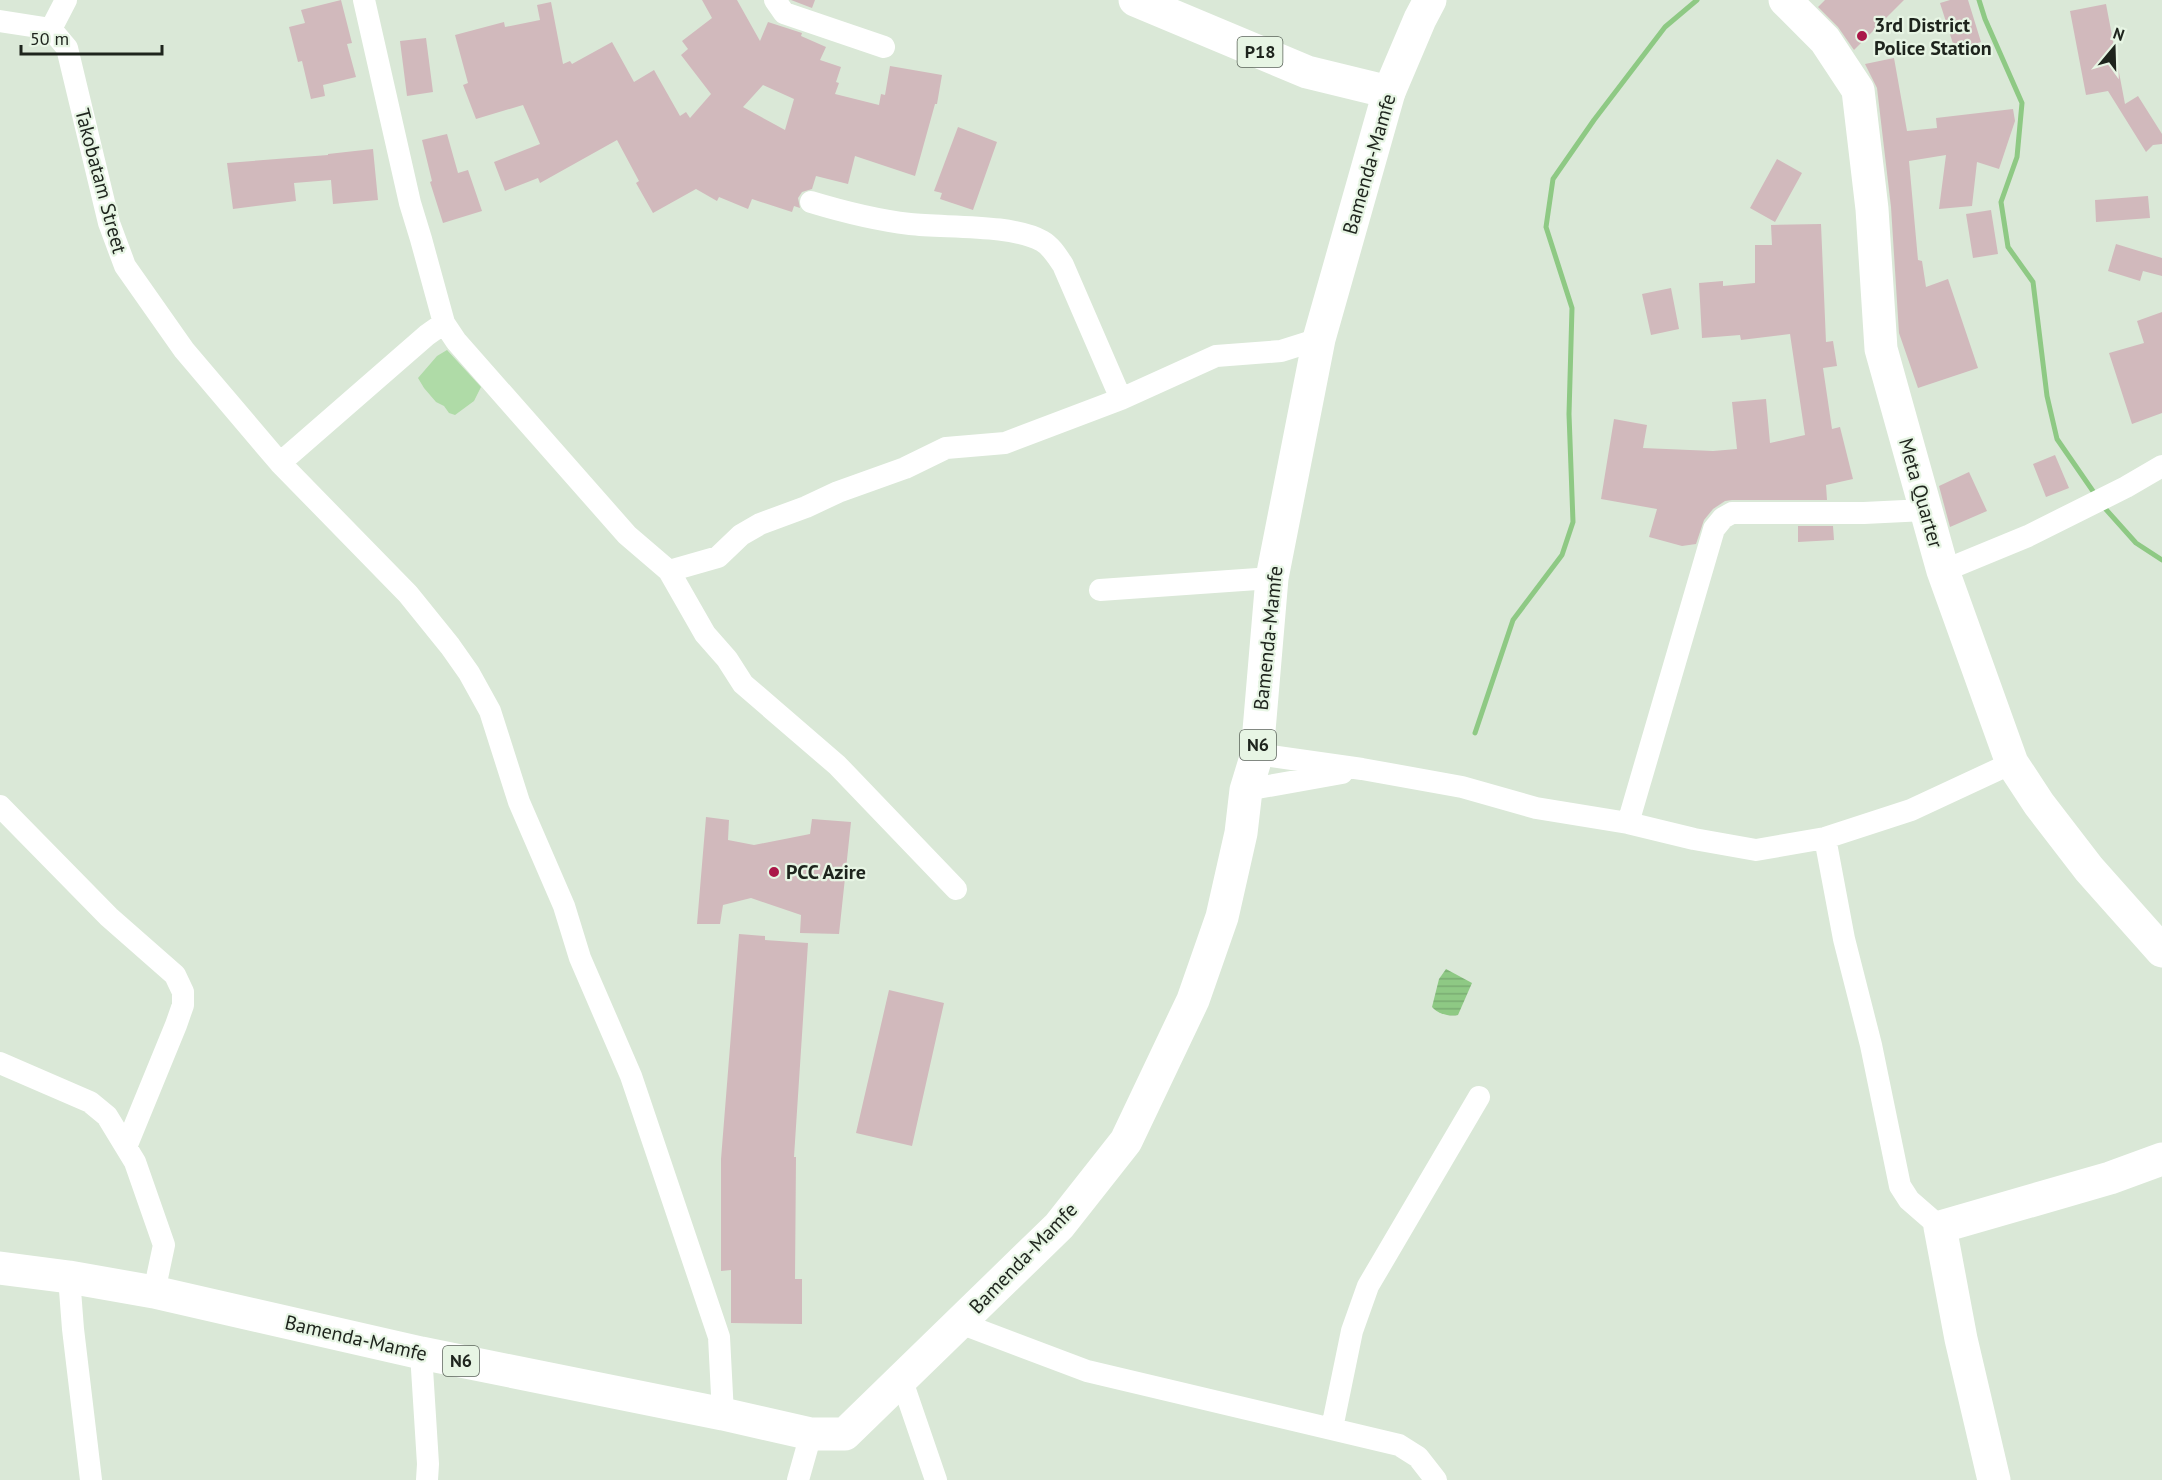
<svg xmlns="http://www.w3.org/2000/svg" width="2162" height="1480" viewBox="0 0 2162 1480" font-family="'PT Sans',sans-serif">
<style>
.green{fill:#afdba7}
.water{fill:url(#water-rules)}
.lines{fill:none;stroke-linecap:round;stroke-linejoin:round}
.stream{stroke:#8ec984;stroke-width:5}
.building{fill:#d1b9bc;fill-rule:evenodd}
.street{stroke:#fff;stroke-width:22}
.secondary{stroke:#fff;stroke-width:33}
.primary{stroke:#fff;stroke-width:33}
.highway{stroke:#fff;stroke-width:33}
.poi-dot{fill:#aa1748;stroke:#e7f5e4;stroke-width:2}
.labels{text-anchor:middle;stroke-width:4.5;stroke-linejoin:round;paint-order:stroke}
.shield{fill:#e7f5e4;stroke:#5a6359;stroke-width:1.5}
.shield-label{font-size:18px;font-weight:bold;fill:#1e241d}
.poi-label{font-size:20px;font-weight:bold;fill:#1e241d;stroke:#e7f5e4;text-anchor:start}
.street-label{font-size:20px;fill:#1e241d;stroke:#e7f5e4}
</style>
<defs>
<pattern id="water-rules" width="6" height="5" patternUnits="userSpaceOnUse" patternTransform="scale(1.5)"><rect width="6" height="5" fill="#8ec984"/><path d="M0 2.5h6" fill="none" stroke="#7aac72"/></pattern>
</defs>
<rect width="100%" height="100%" fill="#dae8d7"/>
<path class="green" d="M447 350 481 387 474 401 455 415 449 413 444 406 436 402 424 388 418 378 437 356Z"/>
<path class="water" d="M1446 969 1472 983 1458 1015C1450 1017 1438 1014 1432 1007L1439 979Z"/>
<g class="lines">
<path class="stream" d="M1979 0 1985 19 2022 103 2017 157 2001 202 2008 247 2033 282 2047 396 2057 439 2097 497
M2102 505 2136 543 2162 560
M1475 733 1513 620 1562 555 1573 522 1569 414 1572 308 1546 227 1553 179 1594 120 1665 27 1697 0"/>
</g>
<path class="building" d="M341 0 352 43 347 44 356 77 323 85 325 96 311 99 302 61 298 62 289 27 305 23 301 10Z
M702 0H737L760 41 768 22 802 33 801 36 826 47 820 60 841 67 836 82 839 83 835 94 879 105 881 94 885 95 890 66 942 75 937 104H935L915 176 855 156 848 184 816 176 812 189 802 192 798 198 800 208 794 206 792 212 752 199 748 209 719 197 717 201 696 189 653 213 636 183 639 181 617 140 540 183 538 178 505 191 494 162 540 144 523 105 476 119 463 85 468 83 455 35 504 22 505 27 540 20 537 5 551 2 563 64 570 61 572 64 612 42 634 82 654 70 680 116 686 112 690 118 711 94 681 55 688 49 682 41 712 18ZM763 85 794 99 785 130 743 107Z
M791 0H815L812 8Z
M1825 0H1904L1854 50 1838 27 1818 7Z
M1950 0H1968L1981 42 1955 50 1940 3Z
M2106 4 2125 104 2138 96 2162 134V144L2153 145 2146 152 2108 91 2086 95 2070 11Z
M426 38 433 92 407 96 400 41Z
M1894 58 1907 131 1937 128 1936 118 2013 109 2015 121 1999 169 1977 162 1972 206 1939 209 1946 155 1909 161 1918 260 1922 261 1926 287 1948 279 1978 368 1918 388 1899 333 1891 207 1877 88 1865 64Z
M958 127 997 142 973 210 940 199 942 193 934 191Z
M447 134 458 173 468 170 482 211 443 223 430 182 432 181 422 140Z
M373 149 378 200 333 204 331 180 294 183 296 201 233 209 227 163 328 155V154Z
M1777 159 1802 173 1775 222 1750 208Z
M2148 196 2150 218 2096 222 2095 200Z
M1991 210 1998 254 1973 258 1966 214Z
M1821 224 1826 342 1833 341 1837 366 1823 368 1832 429 1840 427 1853 479 1826 485 1827 500H1732L1725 501 1713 509 1704 520 1696 544 1682 546 1649 537 1657 509 1601 499 1614 419 1647 425 1643 448 1713 451 1737 449 1732 402 1766 399 1770 443 1805 435 1790 334 1741 340 1740 335 1702 338 1699 283 1723 281V286L1755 283V245H1772L1771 225Z
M2116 244 2162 258V276L2143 271 2140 281 2108 271Z
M1671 288 1679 329 1651 335 1642 294Z
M2162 312V413L2132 424 2109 353 2144 343 2137 321Z
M2055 455 2069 488 2046 497 2033 464Z
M1969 472 1987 511 1950 527 1939 486Z
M1798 526H1833L1834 540 1798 542Z
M706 817 729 820 728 840 754 845 810 834 812 819 851 822 839 934 800 933 801 915 751 898 723 905 720 924H697Z
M739 934 765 936V940L808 943 794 1157H796L795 1279H802V1324L731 1323V1270L721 1271V1159Z
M889 990 944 1003 912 1146 856 1133Z"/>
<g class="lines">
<path class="street" d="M66 0 51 29 67 48 109 223 125 266 184 350 280 463
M364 0 410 203 421 239 444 323 456 341 627 535 669 571 705 634 727 659 743 684 837 765 956 889
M775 0 784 13 884 47
M0 21 51 29
M811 202C844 212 876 220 910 224 946 228 1012 224 1042 241 1051 246 1057 256 1063 265L1121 399
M444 323 427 335 280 463 408 594 450 646 469 673 490 711 519 802 564 906 580 958 631 1076 719 1337 723 1414
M669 571 718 557 741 535 760 524 806 507 838 492 905 468 946 448 1005 443 1121 399 1216 356 1281 351 1319 339
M1943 571 2028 536 2126 487 2162 466
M1100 590 1272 578
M1257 754 1362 769 1462 787 1536 808 1628 823 1694 839 1756 850 1825 838 1911 810 2012 763
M1246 790 1342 773
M0 806 109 917 175 975 183 992V1005L176 1025 126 1147
M1628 823 1714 529 1723 518 1732 513H1864L1925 510
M1825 838 1844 939 1871 1045 1900 1186 1909 1200 1940 1227
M0 1063 90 1102 107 1116 135 1162 164 1245 154 1292
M69 1277 73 1329 91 1480
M960 1323 1087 1371 1399 1445 1418 1457 1436 1480
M421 1353 428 1464 427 1480
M901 1378 936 1480
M1332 1428 1352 1331 1368 1286 1479 1097
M798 1480 811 1434"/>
<path class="secondary" d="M1785 0 1825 40 1858 90 1872 209 1881 349 1943 571 2012 763 2039 804 2089 869 2162 951
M1994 1480 1961 1339 1940 1227 2110 1178 2162 1159"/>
<path class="primary" d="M1135 0 1307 72 1389 92"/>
<path class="highway" d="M0 1268 69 1277 154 1292 421 1353 723 1414 811 1434H845L1059 1226 1126 1141 1193 1000 1222 917 1241 833 1246 790 1257 754 1272 578 1319 339 1389 92 1420 19 1430 0"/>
</g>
<g class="poi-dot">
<circle cx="1862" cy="36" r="6"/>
<circle cx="774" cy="872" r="6"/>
</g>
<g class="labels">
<g class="shield">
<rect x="1237.5" y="37" width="45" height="30" rx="4.5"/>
<rect x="1240" y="730" width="36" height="30" rx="4.5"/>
<rect x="443" y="1346" width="36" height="30" rx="4.5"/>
</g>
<g class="shield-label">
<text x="1260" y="58">P18</text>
<text x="1258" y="751">N6</text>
<text x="461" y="1367">N6</text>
</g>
<g class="poi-label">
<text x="1874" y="32">3rd District<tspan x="1874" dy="23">Police Station</tspan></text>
<text x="786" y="879">PCC Azire</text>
</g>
<g class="street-label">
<text transform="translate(1369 164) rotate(-74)" y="7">Bamenda-Mamfe</text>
<text transform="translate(101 181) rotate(75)" y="7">Takobatam Street</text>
<text transform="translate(1921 493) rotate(74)" y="7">Meta Quarter</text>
<text transform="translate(1268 638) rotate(-84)" y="7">Bamenda-Mamfe</text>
<text transform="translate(1023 1258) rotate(-46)" y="7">Bamenda-Mamfe</text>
<text transform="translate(356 1338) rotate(13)" y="7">Bamenda-Mamfe</text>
</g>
</g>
<g transform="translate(2114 48) rotate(19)" stroke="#e7f5e4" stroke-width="4.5" paint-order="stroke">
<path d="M0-4.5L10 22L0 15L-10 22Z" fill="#1e241d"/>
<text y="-9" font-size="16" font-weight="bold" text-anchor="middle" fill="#1e241d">N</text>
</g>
<path d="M21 45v9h141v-9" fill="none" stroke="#1e241d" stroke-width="3"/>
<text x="30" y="45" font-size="18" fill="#1e241d" stroke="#e7f5e4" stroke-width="4.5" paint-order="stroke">50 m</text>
</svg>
